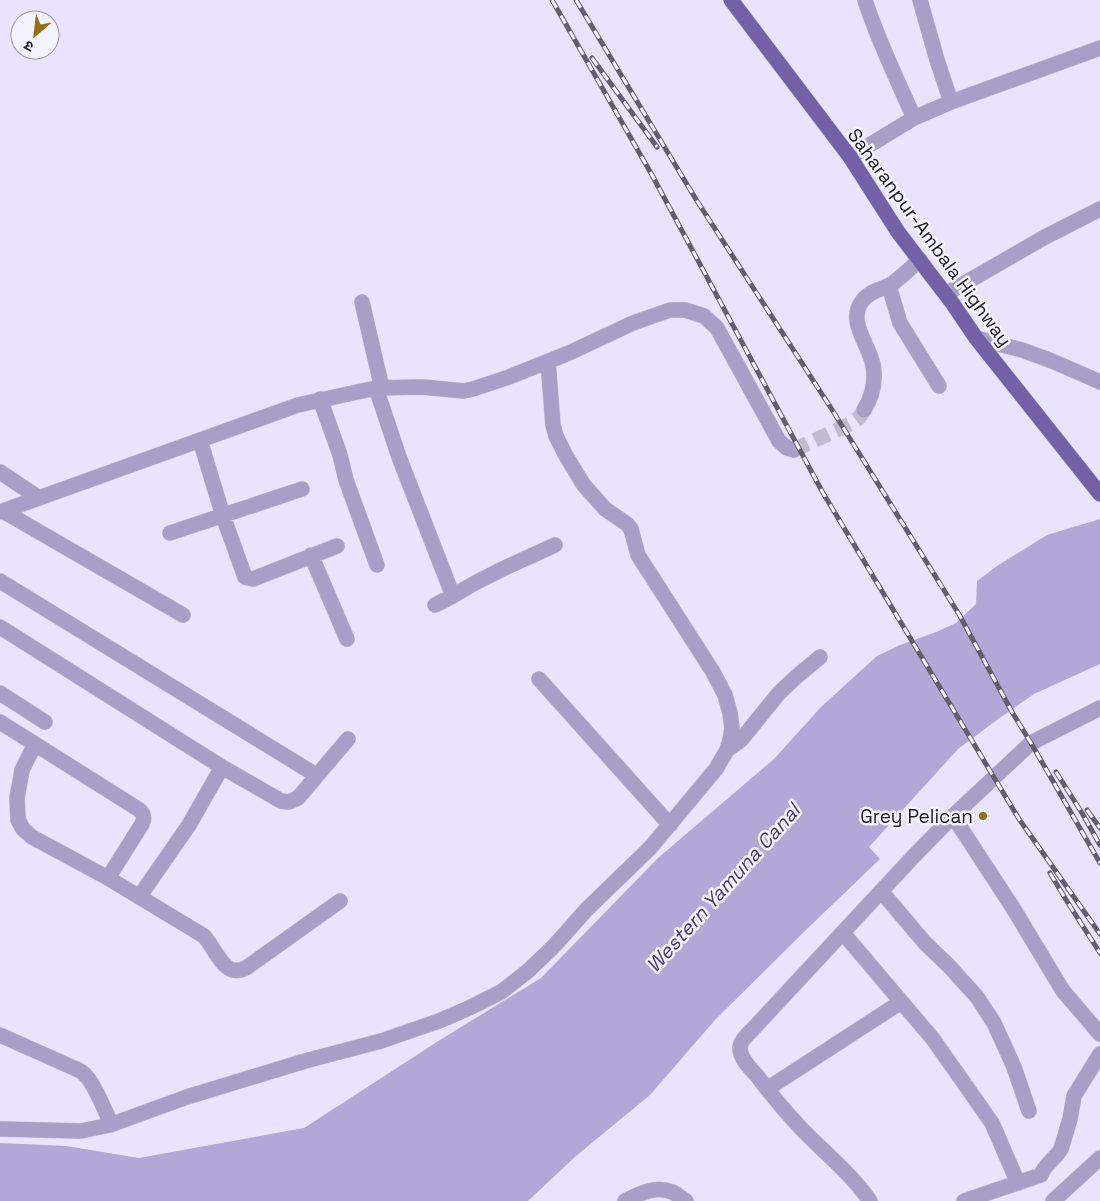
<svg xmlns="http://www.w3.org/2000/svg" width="1100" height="1201" viewBox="0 0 1100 1201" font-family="'Space Grotesk','Noto Sans Devanagari',sans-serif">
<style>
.water{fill:#b2a8d7}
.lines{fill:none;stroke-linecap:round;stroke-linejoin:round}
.minor-tunnel{stroke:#c0bbd1;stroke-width:15;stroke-dasharray:15 8;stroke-linecap:butt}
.minor-casing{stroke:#c4bfd6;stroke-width:16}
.major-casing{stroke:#c4bfd6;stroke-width:16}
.minor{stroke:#a79fc6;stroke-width:15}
.major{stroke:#7360a7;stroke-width:15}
.rail-casing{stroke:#625e6d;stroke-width:5}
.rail{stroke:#f5f3fe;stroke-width:3;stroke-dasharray:9;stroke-linecap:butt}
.poi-dot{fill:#936f17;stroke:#f5f3fe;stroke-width:2}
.labels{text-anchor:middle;stroke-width:5;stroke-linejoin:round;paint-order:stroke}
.street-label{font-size:19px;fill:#1b1922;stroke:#f5f3fe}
.poi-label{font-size:19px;fill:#1b1922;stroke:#f5f3fe;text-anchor:end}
.water-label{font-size:20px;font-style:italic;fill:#493873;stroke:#f5f3fe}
</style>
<rect width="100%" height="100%" fill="#e9e3fd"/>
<path class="water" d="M1100 519V664L1034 694 1001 717 958 749 869 847 880 859 809 927 715 1020 650 1095 576 1156 528 1201H0V1143L66 1146 139 1158 304 1128 440 1040 541 978 658 858 774 759 821 707 877 656 900 645 936 632 956 623 976 604 977 581 997 566 1047 535Z"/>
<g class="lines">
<path class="minor-tunnel" d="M794 450 852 423 859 418 864 410"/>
<g class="minor-casing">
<path id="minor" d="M865 0C878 41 897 79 914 118
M920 0 937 60 951 102
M850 157 914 118 951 102 1100 48
M889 286 900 323 939 386
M946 294 1045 237 1100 209
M362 302 382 388
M976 338 1022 350 1052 361 1100 382
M376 388 399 457 453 596
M320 399 340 455 346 480 377 565
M864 410C872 397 876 381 873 365 869 344 846 320 863 300 870 291 880 290 890 285 901 278 910 268 920 260
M200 440 223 516 245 577 253 579 337 546
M0 472 39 498
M3 511 183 615
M0 512 298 405 376 388 422 387 464 391 473 389 509 377 569 353 633 323 670 310H685L704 316 717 328 779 441 787 448 794 450
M170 533 302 489
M311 555 347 639
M0 581 316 775
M435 605C453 597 469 585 487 577 509 565 532 556 555 545
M0 627 222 767 281 801 289 802 298 798 348 739
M539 679 670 825
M0 693 45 722
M0 722 138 809C144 813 145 817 142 824L108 878
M35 744 22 770 17 798 18 820 23 829 32 837 108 878 204 936C212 945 222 968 233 970 238 971 242 970 246 968L340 901
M727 750 741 740 779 693 796 677 820 657
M953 816 1013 908 1063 991 1100 1034
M881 891 925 943 949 966 977 997 994 1023 1014 1067 1029 1111
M139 897 189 825 222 767
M843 933 933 1039 947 1059 992 1123 1018 1183
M0 1035 74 1068C79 1070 84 1073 87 1077 97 1089 105 1111 111 1124
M767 1089 901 1002
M0 1129 81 1131 110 1125 187 1097 305 1061 381 1041 439 1021 469 1008 501 992 528 971 554 946 587 909 650 848 716 769 727 750 730 740 732 728 730 713 725 695 713 672 638 555 631 529 627 524 605 509 583 484 565 454 556 436 553 425 548 361
M625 1201C639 1194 655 1185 672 1192 677 1194 681 1198 686 1201
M870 1201C850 1172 821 1150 797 1124 783 1109 770 1093 758 1077 751 1069 740 1059 740 1048 740 1041 748 1034 753 1029L912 858 953 816 1031 743 1100 708
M964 1201 1041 1175C1044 1165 1055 1159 1061 1149L1070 1119 1074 1096 1100 1054
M1053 1201 1100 1158"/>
</g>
<g class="major-casing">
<path id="major" d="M731 0 850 157 898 232 953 304 976 338 1100 494"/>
</g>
<use href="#minor" class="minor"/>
<use href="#major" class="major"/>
<g class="rail-casing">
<path id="rail" d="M552 0 652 175 823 493 1019 819 1100 934
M576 0 697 201 831 408 960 616 1012 712 1031 743 1100 863
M592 58 657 147
M1056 772 1082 813 1100 845
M1087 810 1100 828
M1050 873 1068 903 1100 953"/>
</g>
<use href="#rail" class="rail"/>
</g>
<circle class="poi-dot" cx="983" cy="816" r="5"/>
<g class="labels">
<g class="street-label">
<text transform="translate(930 237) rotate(54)" y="7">Saharanpur-Ambala Highway</text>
</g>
<g class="poi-label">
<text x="973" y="823">Grey Pelican</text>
</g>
<g class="water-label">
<text transform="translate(723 888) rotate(-48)" y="7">Western Yamuna Canal</text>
</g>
</g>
<g transform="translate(35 35) rotate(208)"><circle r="24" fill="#f5f3fe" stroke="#9e9ca6"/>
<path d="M0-4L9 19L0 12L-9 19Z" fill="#936f17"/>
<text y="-8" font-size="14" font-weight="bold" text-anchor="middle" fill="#1b1922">उ</text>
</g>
</svg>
